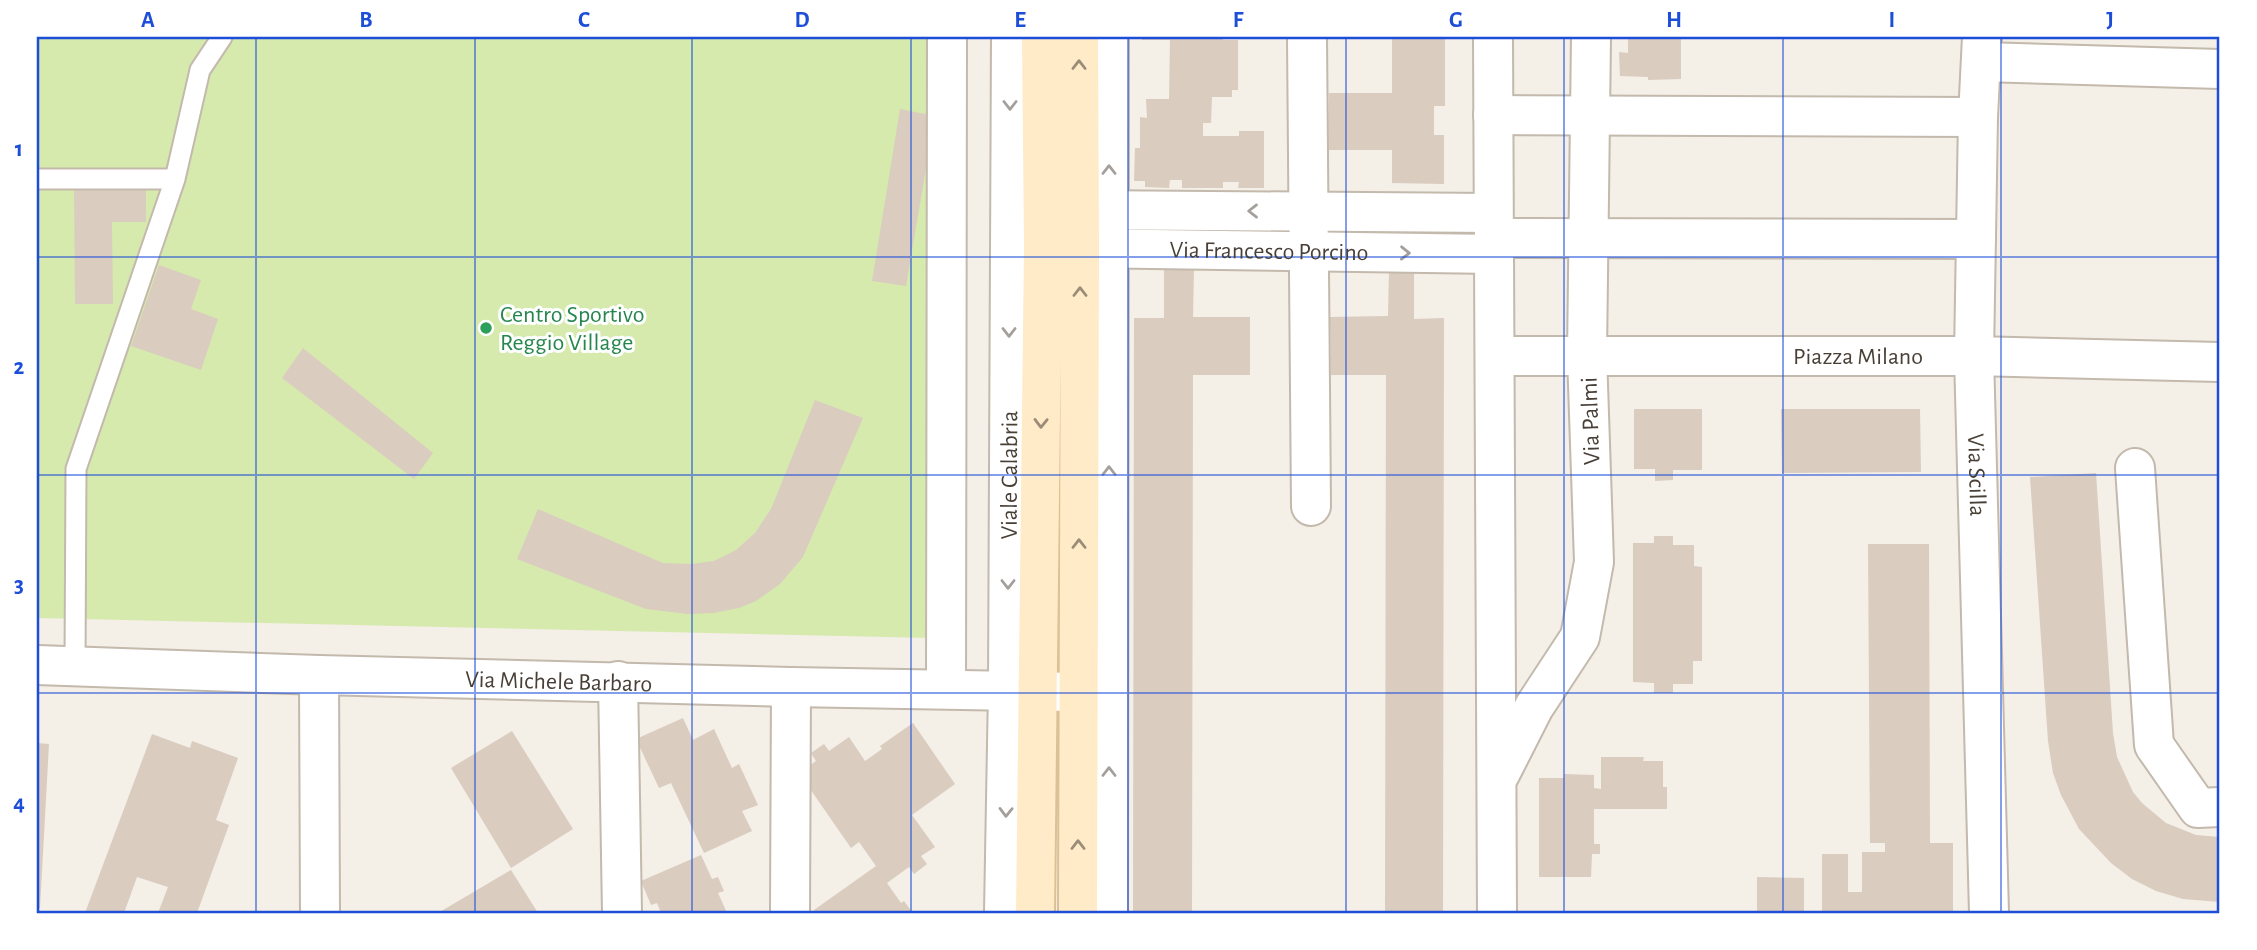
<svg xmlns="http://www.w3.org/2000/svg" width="2257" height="950" viewBox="0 0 2257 950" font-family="'Alegreya Sans',sans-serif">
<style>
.green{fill:#d6eaae}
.building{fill:#daccbf}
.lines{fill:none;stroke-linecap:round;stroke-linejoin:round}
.lane-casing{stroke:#c3b9ac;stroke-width:23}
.street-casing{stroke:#c3b9ac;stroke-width:42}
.secondary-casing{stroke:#dac197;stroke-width:42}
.lane{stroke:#fff;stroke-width:19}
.street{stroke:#fff;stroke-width:38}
.secondary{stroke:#ffebc7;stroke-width:38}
.oneway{stroke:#9a8c77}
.oneway2{stroke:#a49f9a}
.grid{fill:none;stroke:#1d4ed8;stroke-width:2;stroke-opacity:0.55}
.leisure-dot{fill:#2e9e5b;stroke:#fff;stroke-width:2.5}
.labels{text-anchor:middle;stroke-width:6;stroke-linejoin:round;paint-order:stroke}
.street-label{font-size:24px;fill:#483f36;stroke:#fff}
.leisure-label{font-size:24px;fill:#27864d;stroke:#fff;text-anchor:start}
.neatline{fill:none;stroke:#1d4ed8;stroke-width:2.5}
.grid-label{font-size:23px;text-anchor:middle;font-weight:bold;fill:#1d4ed8}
</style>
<rect width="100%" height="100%" fill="#f4efe7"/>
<path class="green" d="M37 37H937L932 638 37 618Z"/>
<path class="building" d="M1142 37H1223V40H1238V90H1232V97H1212L1211 123H1203V136H1239V131H1264V188H1238L1239 182H1223V188H1182V180H1170L1169 188 1145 187V181H1134L1135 148H1140V117L1147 118 1146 99H1169L1170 40H1142Z
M1392 37H1445V106H1434V135H1444V184L1392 183V150H1328L1329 93H1392Z
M1628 37H1681V79L1648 80V77L1620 76 1619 52 1628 53Z
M900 109 935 116 906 286 872 281Z
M74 185H146V222H112L113 304H75Z
M159 265 201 280 191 309 218 319 201 370 131 346Z
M1164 269H1194L1193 317H1250V375H1193L1192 913H1133L1134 318H1164Z
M1389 270H1414V319L1444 318 1443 913H1385L1386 375H1331L1330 317 1388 316Z
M303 348 433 453 414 479 282 378Z
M815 400 863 418 803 557 780 584 756 601 739 608 713 613 688 614 646 609 517 559 538 509 663 563 692 564 714 561 736 550 755 533 771 509Z
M1634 409H1702V470H1673V480L1655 481V469H1634Z
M1781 409H1920L1921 472 1782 473Z
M2096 473 2113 733 2117 757 2133 792 2142 803 2166 823 2196 835 2220 837V902L2183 899 2156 891 2132 879 2111 863 2079 829 2061 795 2053 773 2048 741 2030 477Z
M1654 536H1673V545H1694V566L1702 567V661H1693V684H1673V693H1654V683L1633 682V543H1654Z
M1868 544H1929L1930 843H1953V913H1822V854H1848V892H1862V852H1885V843H1870Z
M683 718 693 740 714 729 732 768 739 764 758 805 742 811 752 831 704 853 671 783 659 788 636 739Z
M913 723 955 784 912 815 935 847 921 856 927 864 914 874 909 867 887 883 901 903 904 901 913 913H816L814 910 876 866 859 842 851 848 799 773 816 761 811 753 824 744 829 751 849 737 865 761 882 749 880 746Z
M512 731 573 829 511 868 451 768Z
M152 734 190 748 192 741 238 758 216 820 229 825 197 913H158L168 887 137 877 124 913H85Z
M37 743 49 744 40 908H37Z
M1601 757H1644L1643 761H1663V787H1667V809H1594V844H1600V854H1592L1591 877H1539V778H1564V774L1594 775V788L1601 789Z
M701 855 712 879 718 877 724 891 718 893 727 913H661L657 903 651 905 641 881Z
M511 870 538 913H438Z
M1757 877 1804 878V913H1757Z"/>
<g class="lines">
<g class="lane-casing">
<path id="lane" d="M37 179H175L200 70 222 37
M75 666 76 469 175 179"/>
</g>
<g class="street-casing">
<g id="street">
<path d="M1307 37 1311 506"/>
<path d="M1493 37 1497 913"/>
<path id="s1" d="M1982 37 1978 117 1974 356 1989 913"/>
<path d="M1982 62 2220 69"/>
<path d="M1493 115 1978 117"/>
<path d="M1082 210 1493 213"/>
<path d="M1494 238 1976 239"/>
<path id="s2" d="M1083 248 1494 254"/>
<path id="s3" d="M1496 356H1974L2220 362"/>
<path d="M2135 468 2154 745 2198 808 2220 807"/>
<path id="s4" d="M37 665 319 675 791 687 1078 692"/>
<path d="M319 675 320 913"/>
<path d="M618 681 622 913"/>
<path d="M946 689 947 37"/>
<path d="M1500 774 1534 707 1580 637 1594 562 1587 355 1591 37"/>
<path d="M790 913 791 687"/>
<path id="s5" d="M1004 913 1008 689 1011 37"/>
<path d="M1108 913 1109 37"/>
</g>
</g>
<g class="secondary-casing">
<path id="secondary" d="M1035 913 1043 247 1041 37
M1078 913 1080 248 1079 37"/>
</g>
<use href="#lane" class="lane"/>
<use href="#street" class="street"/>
<use href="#secondary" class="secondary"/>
</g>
<defs><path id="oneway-chevron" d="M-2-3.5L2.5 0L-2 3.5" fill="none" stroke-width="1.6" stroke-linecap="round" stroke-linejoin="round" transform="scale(1.75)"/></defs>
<g class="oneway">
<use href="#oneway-chevron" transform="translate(1079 65) rotate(-90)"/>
<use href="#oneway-chevron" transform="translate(1080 292) rotate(-90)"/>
<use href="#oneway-chevron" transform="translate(1041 423) rotate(91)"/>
<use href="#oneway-chevron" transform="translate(1079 544) rotate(-90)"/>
<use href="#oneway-chevron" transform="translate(1078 845) rotate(-90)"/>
</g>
<g class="oneway2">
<use href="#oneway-chevron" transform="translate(1010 105) rotate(90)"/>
<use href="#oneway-chevron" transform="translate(1109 170) rotate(-90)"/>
<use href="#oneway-chevron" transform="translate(1253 211) rotate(-180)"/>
<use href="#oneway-chevron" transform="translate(1405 253) rotate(1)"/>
<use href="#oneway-chevron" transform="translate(1009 332) rotate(90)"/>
<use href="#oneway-chevron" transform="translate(1109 471) rotate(-90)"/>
<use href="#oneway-chevron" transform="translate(1008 584) rotate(90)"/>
<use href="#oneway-chevron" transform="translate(1109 772) rotate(-90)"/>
<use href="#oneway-chevron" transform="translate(1006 812) rotate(91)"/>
</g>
<path class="grid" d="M256 37V913M475 37V913M692 37V913M911 37V913M1128 37V913M1346 37V913M1564 37V913M1783 37V913M2001 37V913M37 257H2220M37 475H2220M37 693H2220"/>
<circle class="leisure-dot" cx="486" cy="328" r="7"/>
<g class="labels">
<g class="street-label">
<text dy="8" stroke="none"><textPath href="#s2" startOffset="186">Via Francesco Porcino</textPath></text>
<text dy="8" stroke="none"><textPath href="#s3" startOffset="362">Piazza Milano</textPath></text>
<text transform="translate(1590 421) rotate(-92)" y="8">Via Palmi</text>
<text dy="8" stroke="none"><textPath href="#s5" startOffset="438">Viale Calabria</textPath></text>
<text dy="8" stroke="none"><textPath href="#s1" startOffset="438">Via Scilla</textPath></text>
<text dy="8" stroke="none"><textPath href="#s4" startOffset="522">Via Michele Barbaro</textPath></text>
</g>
<g class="leisure-label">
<text x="500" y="322">Centro Sportivo<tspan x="500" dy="28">Reggio Village</tspan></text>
</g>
</g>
<rect width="2257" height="950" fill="none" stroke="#ffffff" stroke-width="77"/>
<rect x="38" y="38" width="2180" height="874" class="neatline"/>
<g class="grid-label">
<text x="148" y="27">A</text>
<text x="366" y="27">B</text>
<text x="584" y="27">C</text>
<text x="802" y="27">D</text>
<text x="1020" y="27">E</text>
<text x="1238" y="27">F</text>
<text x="1456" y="27">G</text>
<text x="1674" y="27">H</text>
<text x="1892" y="27">I</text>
<text x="2110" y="27">J</text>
<text x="19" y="156">1</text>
<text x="19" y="374">2</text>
<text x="19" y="592">3</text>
<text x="19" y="810">4</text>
</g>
</svg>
